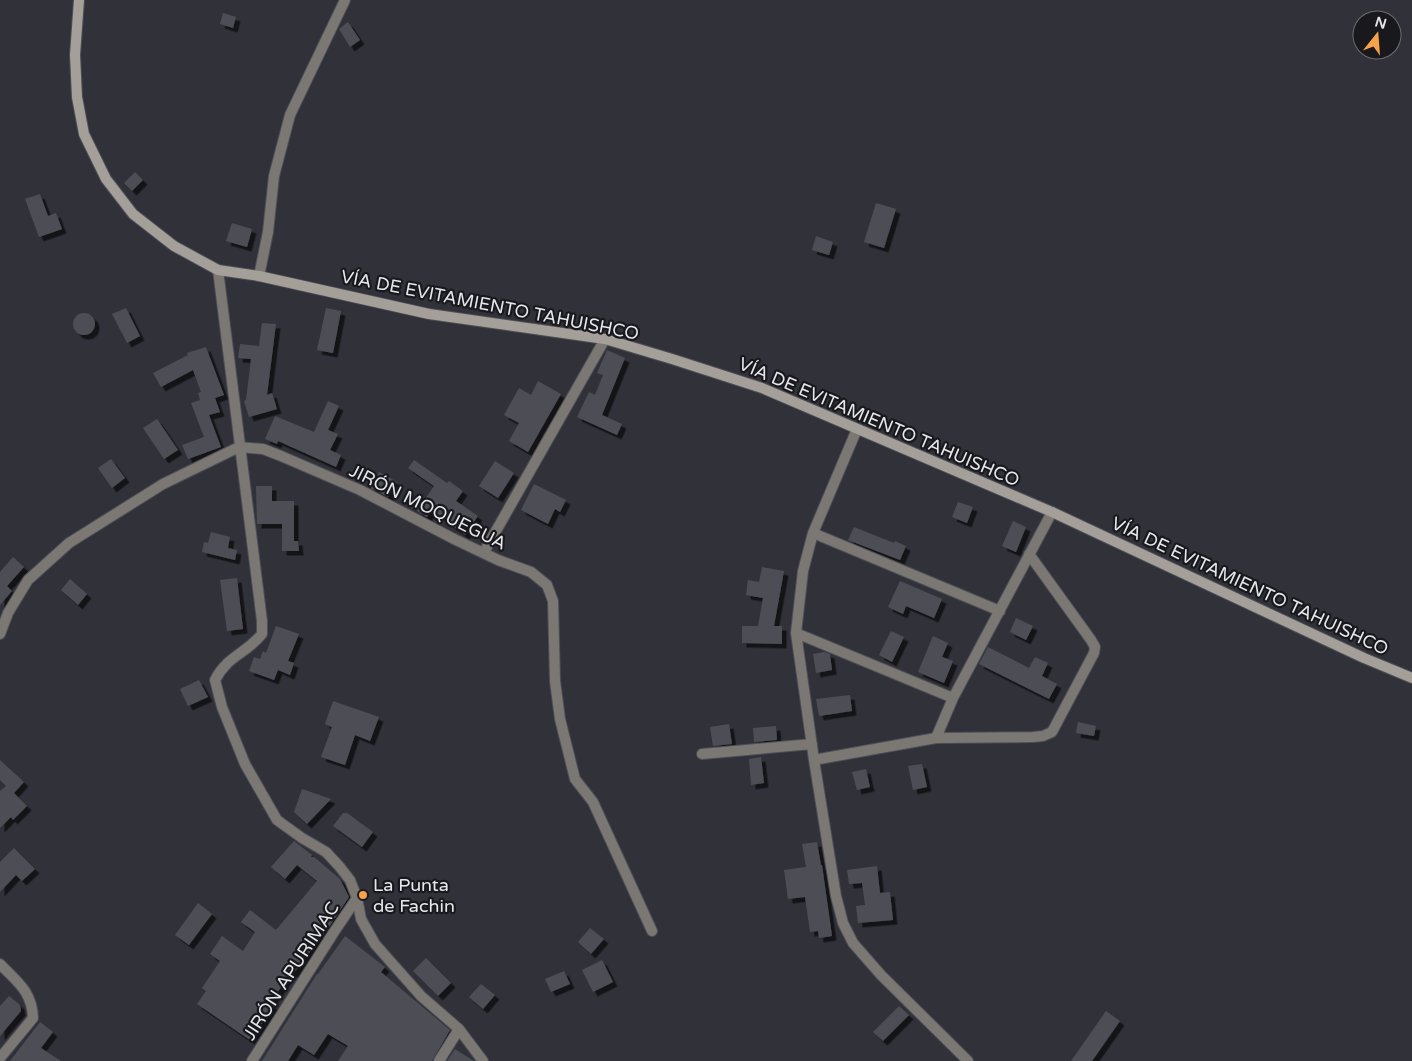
<svg xmlns="http://www.w3.org/2000/svg" width="1412" height="1061" viewBox="0 0 1412 1061" font-family="'Varela Round',sans-serif">
<style>
.building{fill:#4d4e57;filter:url(#shadow)}
.lines{fill:none;stroke-linecap:round;stroke-linejoin:round}
.street-casing{stroke:#4e4e56;stroke-width:12}
.secondary-casing{stroke:#4e4e56;stroke-width:12}
.street{stroke:#7b7874;stroke-width:10}
.secondary{stroke:#a59f99;stroke-width:10}
.poi-dot{fill:#f7a248;stroke:#19191d;stroke-width:2}
.labels{text-anchor:middle;stroke-width:4.5;stroke-linejoin:round;paint-order:stroke}
.street-label{font-size:18px;fill:#e6e7ec;stroke:#19191d}
.poi-label{font-size:18px;fill:#e6e7ec;stroke:#19191d;text-anchor:start}
</style>
<defs>
<filter id="shadow"><feDropShadow dx="4.5" dy="4.5" stdDeviation="0" flood-color="#0009"/></filter>
</defs>
<rect width="100%" height="100%" fill="#31313a"/>
<path class="building" d="M223 13 236 17 233 28 220 24Z
M348 22 360 40 350 47 339 29Z
M135 172 143 180 132 191 124 183Z
M40 194 48 216 56 213 62 229 39 237 25 199Z
M876 203 896 209 884 248 864 242Z
M232 223 252 229 247 247 226 241Z
M816 236 833 242 829 255 812 250Z
M126 308 140 336 127 343 112 314Z
M326 308 341 311 333 353 317 350Z
M73 324a11 11 0 1 1 22 0a11 11 0 1 1-22 0Z
M262 323 276 324 267 395 272 393 277 409 249 417 244 401 246 400 251 359 238 358 240 344 259 346Z
M206 347 224 395 215 398 220 412 209 415 221 447 188 459 182 445 204 437 191 403 200 400 198 393 201 392 193 370 161 387 153 373 188 355 187 353Z
M607 350 625 358 602 415 622 424 617 435 577 417 589 392 595 395 603 375 597 373Z
M538 381 561 394 528 452 509 441 519 423 504 415 519 388 531 395Z
M328 401 339 406 328 430 338 434 330 450 341 455 336 467 278 441 277 444 265 439 275 416 314 432Z
M157 419 178 450 164 459 143 428Z
M111 459 125 478 112 488 98 468Z
M414 460 447 483 449 481 463 491 456 501 478 516 465 535 431 510 427 517 417 511 434 486 408 468Z
M495 461 514 473 498 498 479 486Z
M379 472 397 482 388 497 370 488Z
M534 484 566 500 560 512 555 509 548 524 521 510Z
M256 486H272V501H294V541H298L299 551H282V524H257Z
M958 502 973 507 967 523 952 517Z
M1013 521 1026 527 1016 552 1002 546Z
M854 527 894 543 895 541 906 546 900 560 848 540Z
M211 532 230 537 228 548 237 550 235 560 202 552 204 542 208 543Z
M13 557 24 567 7 586 12 591 0 605V572Z
M762 567 784 571 774 626H782V644L742 643V626H758L763 598 746 595 748 580 759 582Z
M237 578 243 629 227 631 220 580Z
M70 579 87 594 78 605 61 590Z
M900 581 942 599 934 618 906 606 903 614 888 607Z
M1016 618 1033 626 1026 640 1010 632Z
M276 626 299 634 288 661 294 663 290 675 278 670 274 680 249 671 254 657 260 659 263 651 266 653Z
M891 631 904 637 892 662 879 655Z
M933 636 948 643 942 657 953 661 944 683 918 672Z
M988 647 1029 668 1035 657 1048 663 1042 676 1057 684 1049 699 979 664Z
M824 652 830 654 832 670 816 673 813 654Z
M199 680 208 697 188 706 180 689Z
M850 695 852 711 819 716 816 699Z
M333 701 379 717 370 741 355 735 345 765 321 757 332 727 325 724Z
M1078 722 1096 726 1094 736 1076 733Z
M729 724 732 744 713 746 710 727Z
M776 726 777 740 754 742 753 728Z
M761 757 764 783 751 785 749 759Z
M0 760 24 782 14 793 27 806 13 820 11 817 0 828V791L6 786 0 780Z
M922 764 927 787 913 790 908 766Z
M866 769 870 787 857 790 852 772Z
M302 789 331 799 307 824 294 812Z
M343 813H347L373 832 362 847 333 826Z
M294 841 312 855 311 857H314L340 879 349 897 329 927 293 974 292 972 270 1003 274 1006 250 1040 197 1004 206 991 202 988 220 961 210 954 222 936 243 951 255 932 241 922 250 910 276 930 317 881 297 865 285 879 271 867Z
M817 842 821 865H822L832 936 819 938 818 931 810 932 805 897 788 899 784 870 806 867 802 844Z
M14 848 35 869 22 881 16 875 0 892V862Z
M877 866 880 893 890 892 893 920 858 923 856 906 865 905 862 883 849 884 847 870Z
M198 903 212 914 189 945 175 935Z
M590 928 604 939 591 954 578 942Z
M345 936 385 967 381 972 450 1030 432 1061H338L348 1046 328 1034 314 1055 298 1045 288 1061H262L317 974H318Z
M426 958 451 983 438 996 413 971Z
M602 960 613 982 593 992 582 970Z
M564 971 570 984 551 992 545 979Z
M481 984 495 995 483 1009 469 997Z
M9 996 20 1005 21 1011 0 1036V1006Z
M899 1006 909 1015 883 1041 873 1032Z
M1106 1011 1120 1021 1092 1061H1071Z
M40 1022 53 1032 41 1048 61 1061H10Z
M455 1049 474 1061H447Z"/>
<g class="lines">
<g class="street-casing">
<path id="street" d="M218 270 262 621V634C246 654 228 655 215 680L222 707 245 764 277 820 302 838 326 852 339 866 350 880 357 898 361 919 375 944 421 996 459 1029 483 1061
M259 276 268 232 274 176 290 115 345 0
M857 429 813 533 803 571 796 633 814 760 836 896 843 923 853 943 881 975 968 1061
M813 533 1000 611
M484 552 605 339
M796 633 953 698
M0 634 8 613 28 580 69 543 163 484 239 447 263 449 281 456 360 490 454 539 498 560 531 572 547 585 553 601 555 681 560 719 575 779 593 802 652 931
M936 738 1033 737 1043 736 1052 732 1094 653 1095 647 1091 640 1029 554
M702 754 812 744
M814 760 936 738 953 698 1052 512
M0 964C17 982 32 991 33 1018L0 1058
M252 1061 334 932 357 898
M439 1061 459 1029"/>
</g>
<g class="secondary-casing">
<path id="secondary" d="M79 0 75 55 77 97 84 134 106 179 133 214 174 246 218 270 259 276 429 314 605 339 672 359 762 388 1052 512 1364 658 1412 678"/>
</g>
<use href="#street" class="street"/>
<use href="#secondary" class="secondary"/>
</g>
<circle class="poi-dot" cx="363" cy="895" r="5"/>
<g class="labels">
<g class="street-label">
<text transform="translate(490 305) rotate(11)" y="6">VÍA DE EVITAMIENTO TAHUISHCO</text>
<text transform="translate(879 422) rotate(23)" y="6">VÍA DE EVITAMIENTO TAHUISHCO</text>
<text transform="translate(428 507) rotate(26)" y="6">JIRÓN MOQUEGUA</text>
<text transform="translate(1250 586) rotate(25)" y="6">VÍA DE EVITAMIENTO TAHUISHCO</text>
<text transform="translate(291 971) rotate(-57)" y="6">JIRÓN APURIMAC</text>
</g>
<g class="poi-label">
<text x="373" y="891">La Punta<tspan x="373" dy="21">de Fachin</tspan></text>
</g>
</g>
<g transform="translate(1377 35) rotate(17)"><circle r="24" fill="#19191d" stroke="#6b6b70"/>
<path d="M0-4L9 19L0 12L-9 19Z" fill="#f7a248"/>
<text y="-8" font-size="14" font-weight="bold" text-anchor="middle" fill="#e6e7ec">N</text>
</g>
</svg>
